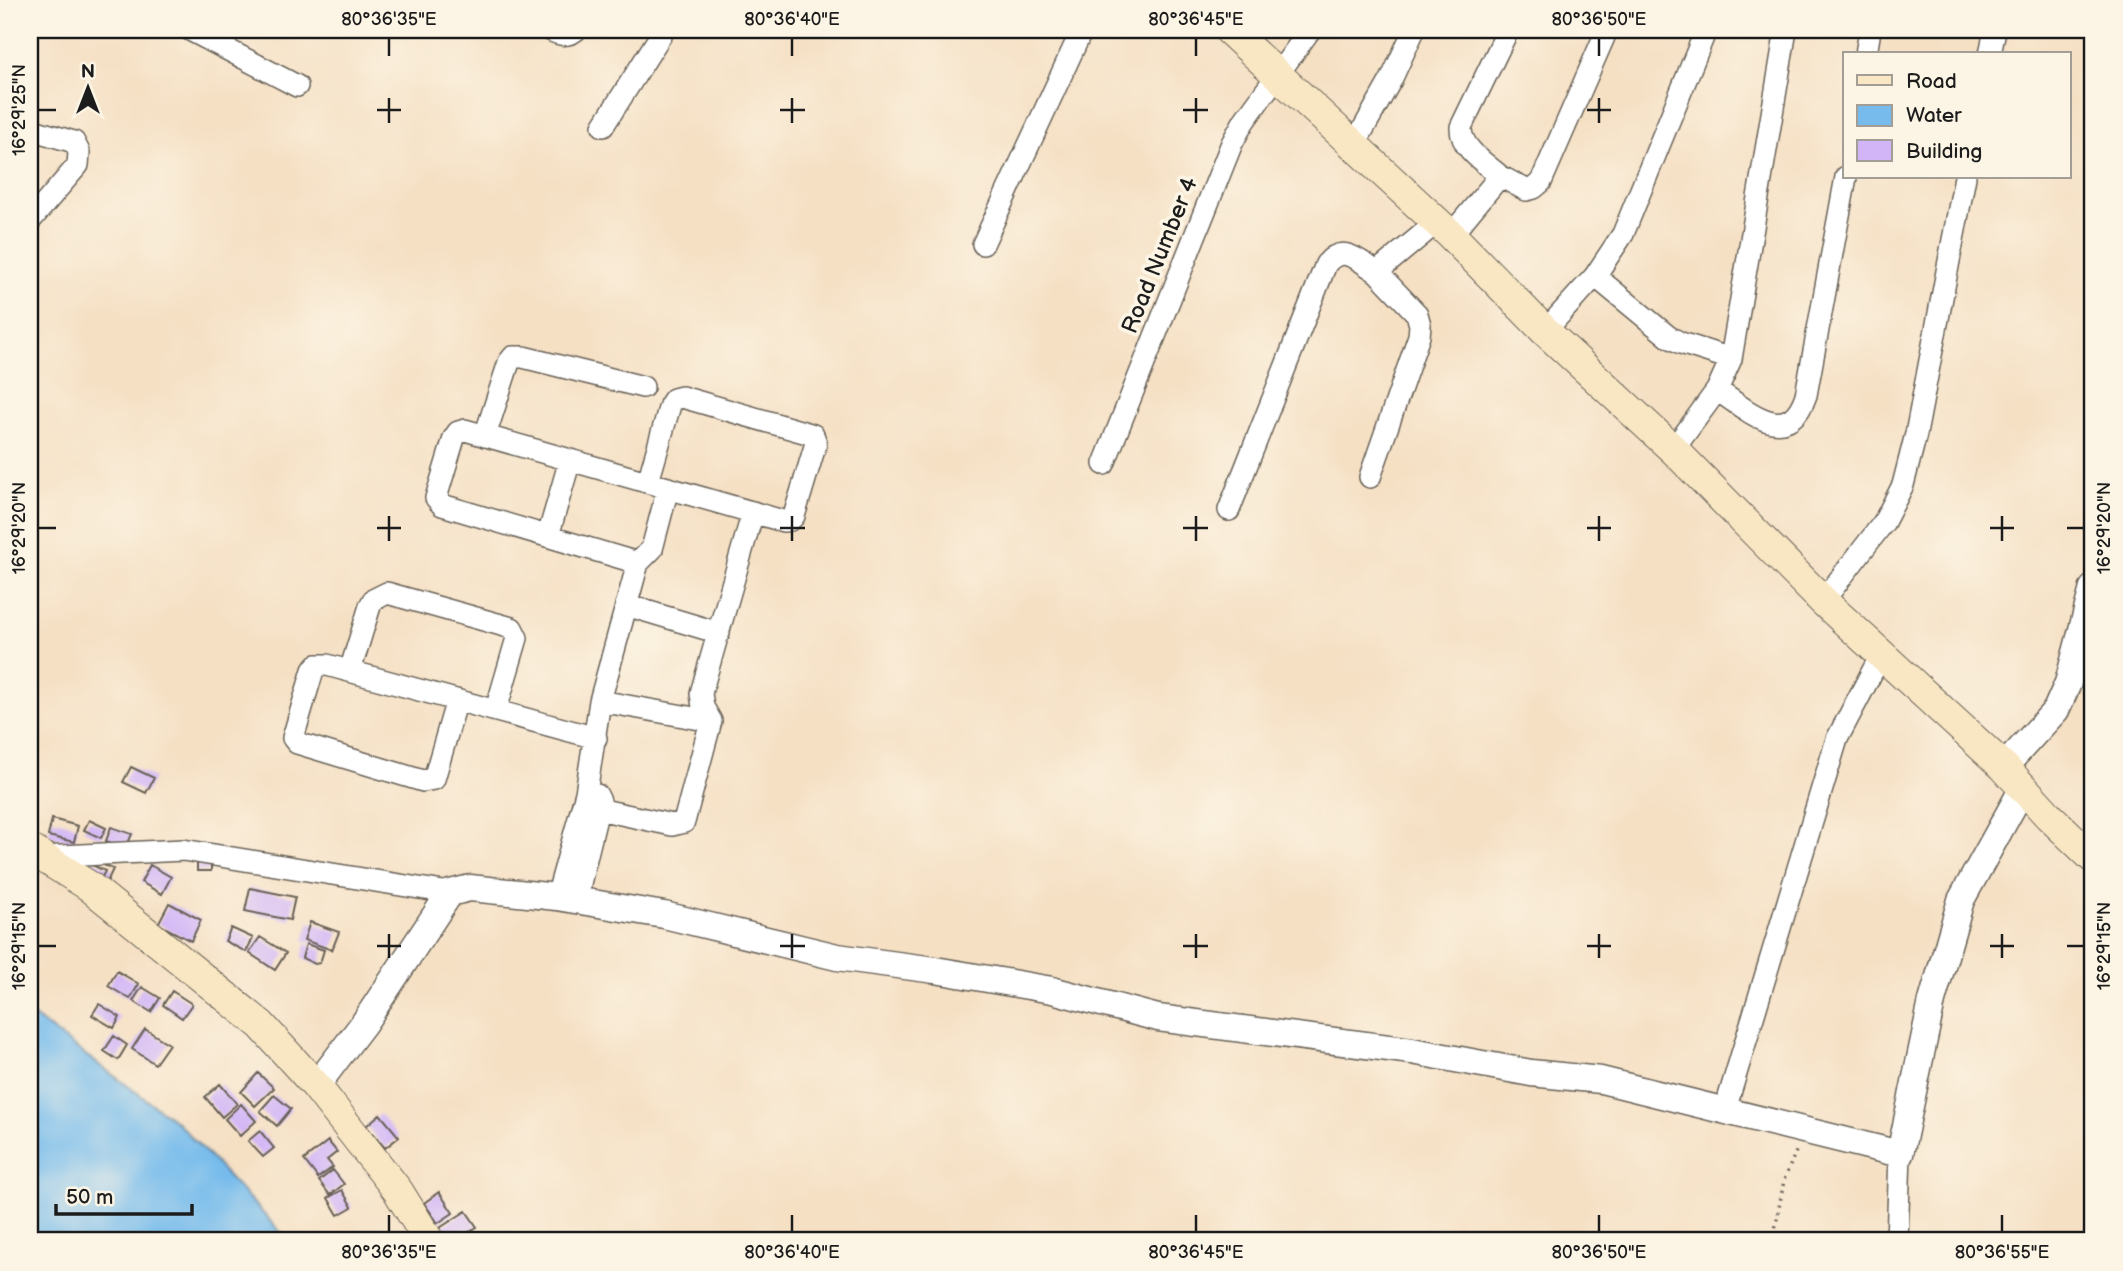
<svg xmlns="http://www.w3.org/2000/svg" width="2123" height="1271" viewBox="0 0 2123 1271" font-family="'Balsamiq Sans',sans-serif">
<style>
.water{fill:#76bbec;stroke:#496c84;stroke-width:2}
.building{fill:#d1b5f7}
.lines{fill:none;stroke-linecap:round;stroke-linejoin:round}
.minor-casing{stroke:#686157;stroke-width:24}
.tertiary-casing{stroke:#686157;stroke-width:29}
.secondary-casing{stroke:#686157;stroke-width:32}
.path{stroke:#686157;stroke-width:3.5;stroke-dasharray:2 5;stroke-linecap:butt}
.minor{stroke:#fff;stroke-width:21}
.tertiary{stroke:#fff;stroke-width:26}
.secondary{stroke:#f9e7c3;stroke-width:30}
.ticks{fill:none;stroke:#1c1c1c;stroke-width:2.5}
.labels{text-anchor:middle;stroke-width:7;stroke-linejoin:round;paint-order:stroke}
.street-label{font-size:23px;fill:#1c1c1c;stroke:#fcf5e5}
.neatline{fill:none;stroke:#1c1c1c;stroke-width:2.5}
.ticks-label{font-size:18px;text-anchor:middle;fill:#1c1c1c}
</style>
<rect width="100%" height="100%" fill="#fcf5e5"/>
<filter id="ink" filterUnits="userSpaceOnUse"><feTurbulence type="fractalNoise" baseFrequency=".0143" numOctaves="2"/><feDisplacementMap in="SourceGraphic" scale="14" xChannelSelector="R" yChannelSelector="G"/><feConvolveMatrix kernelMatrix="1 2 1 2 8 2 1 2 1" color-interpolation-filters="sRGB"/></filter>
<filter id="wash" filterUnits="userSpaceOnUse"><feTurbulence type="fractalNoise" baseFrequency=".00686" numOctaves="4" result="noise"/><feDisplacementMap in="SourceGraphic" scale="28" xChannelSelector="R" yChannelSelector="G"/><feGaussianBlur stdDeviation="1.57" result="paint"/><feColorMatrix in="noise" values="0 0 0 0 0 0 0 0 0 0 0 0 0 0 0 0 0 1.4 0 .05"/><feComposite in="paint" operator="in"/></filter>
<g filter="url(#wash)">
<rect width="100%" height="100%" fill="#f5e0c4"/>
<path class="water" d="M30 1014 178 1123 289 1241H30Z"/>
<g id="blocks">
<path class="building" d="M131 767 154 778 146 793 123 782Z
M52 819 78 826 74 842 48 836Z
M89 820 106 828 101 838 84 830Z
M111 827 132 834 126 848 106 841Z
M92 860 113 869 107 882 101 879 105 871 90 864Z
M197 860H211V871H197Z
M150 865 171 877 162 894 141 882Z
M250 888 295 897 290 920 245 911Z
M169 903 201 920 191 941 158 924Z
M30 918 36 922 30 933Z
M310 922 339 932 332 950 304 940Z
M231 928 253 938 246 952 225 941Z
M260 937 286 953 275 970 249 953Z
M306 944 324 950 320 963 315 964 302 958Z
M117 971 139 984 130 999 108 986Z
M142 987 160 998 151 1012 133 1001Z
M172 991 192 1004 182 1018 163 1005Z
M99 1004 120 1017 114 1028 92 1015Z
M145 1029 169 1044 155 1064 132 1049Z
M114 1036 127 1045 118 1060 104 1051Z
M258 1073 274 1088 255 1106 241 1092Z
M220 1084 237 1104 222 1117 205 1097Z
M274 1095 291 1109 277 1126 260 1111Z
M241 1104 256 1121 240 1136 225 1119Z
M380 1114 399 1137 385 1148 366 1126Z
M260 1131 274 1148 263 1157 248 1141Z
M328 1141 337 1152 327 1160 333 1167 318 1178 304 1160Z
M333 1170 344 1184 330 1195 319 1181Z
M342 1190 352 1207 338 1215 328 1198Z
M439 1192 453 1213 438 1223 424 1203Z
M466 1211 477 1227 454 1241H438L432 1233Z"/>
</g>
</g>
<g filter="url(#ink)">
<use href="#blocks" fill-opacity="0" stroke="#686157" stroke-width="2"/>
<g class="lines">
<g class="minor-casing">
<path id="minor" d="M190 30 297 86
M550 30C560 35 567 37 576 30
M1866 54 1870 30
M1990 54 1995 30
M603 126 664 30
M30 129 74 142 79 152 78 165 30 221
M1353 147 1391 80 1414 30
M1500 176C1485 163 1460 148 1461 127L1508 30
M1451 235 1500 176 1526 190 1534 188 1541 182 1607 30
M983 244 1082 30
M1595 276 1669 337 1681 343 1731 359
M1545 331 1595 276 1623 234 1706 30
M1717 390C1747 410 1788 449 1806 395L1846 177
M485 436 509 362 513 357H523L643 387
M1673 450 1717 390 1731 359 1786 30
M1104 464 1232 143 1244 121 1310 30
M1370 477 1419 336 1420 325 1417 314 1377 272
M1229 510 1326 264C1343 243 1359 261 1377 272L1436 223
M548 536 570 460
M638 563 442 505 436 498 454 438 458 432 465 430 783 521 790 520 794 516 816 443 813 435 807 433 682 397 674 399 670 405 648 482
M1823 601 1884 522 1903 485 1916 434 1965 177
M626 605 719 633
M350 671 370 606 373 600 387 593 512 628 517 638 496 710
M457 700 434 779 423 781 297 743 293 738 313 670 317 665H327L596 738
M600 701 711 721
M586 793 600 701 638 563 652 549 668 488
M598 809 672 825 684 822 711 721 703 707 701 693 753 512
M42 857 183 850 450 893
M557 897 586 793 597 795 600 801 576 900
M1725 1110 1837 739 1881 655
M1897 1241 1900 1154"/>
</g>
<g class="tertiary-casing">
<path id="tertiary" d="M2004 767 2056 710 2068 683 2093 588
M316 1086 364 1023 450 893 470 888 557 897 664 915 837 957 935 970 1052 990 1158 1018 1412 1051 1531 1073 1601 1080 1900 1154 1932 1001 1961 900 2023 788"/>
</g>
<g class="secondary-casing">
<path id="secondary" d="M1229 30 1451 235 1545 331 1676 452 1823 601 2004 767 2049 816 2093 858
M30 849 89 886 261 1025 316 1086 398 1191 429 1241"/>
</g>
<path class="path" d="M1773 1241 1784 1180 1797 1149"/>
<use href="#minor" class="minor"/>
<use href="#tertiary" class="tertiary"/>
<use href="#secondary" class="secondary"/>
</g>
</g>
<path class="ticks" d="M389 38V56M792 38V56M1196 38V56M1599 38V56M389 98V123M792 98V123M1196 98V123M1599 98V123M38 110H56M377 110H401M780 110H805M1183 110H1208M1587 110H1611M389 516V541M792 516V541M1196 516V541M1599 516V541M2002 516V541M38 528H56M377 528H401M780 528H805M1183 528H1208M1587 528H1611M1990 528H2014M2067 528H2084M389 934V958M792 934V958M1196 934V958M1599 934V958M2002 934V958M38 946H56M377 946H401M780 946H805M1183 946H1208M1587 946H1611M1990 946H2014M2067 946H2084M389 1215V1232M792 1215V1232M1196 1215V1232M1599 1215V1232M2002 1215V1232"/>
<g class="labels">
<g class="street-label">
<text transform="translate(1159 255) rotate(-68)" y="8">Road Number 4</text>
</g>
</g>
<rect width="2123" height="1271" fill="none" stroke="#fcf5e5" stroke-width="77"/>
<rect x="1843" y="52" width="228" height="126" fill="#fcf5e5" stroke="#a29e95" stroke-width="2"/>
<rect x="1857" y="75" width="35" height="10" fill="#f9e7c3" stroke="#a29e95" stroke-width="2"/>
<text x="1906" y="88" font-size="21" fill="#1c1c1c">Road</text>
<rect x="1857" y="105" width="35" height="21" fill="#76bbec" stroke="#a29e95" stroke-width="2"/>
<text x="1906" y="122" font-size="21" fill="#1c1c1c">Water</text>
<rect x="1857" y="140" width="35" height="21" fill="#d1b5f7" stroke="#a29e95" stroke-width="2"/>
<text x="1906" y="158" font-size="21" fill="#1c1c1c">Building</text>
<g transform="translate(88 88)" stroke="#fcf5e5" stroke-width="5" paint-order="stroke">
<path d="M0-5L12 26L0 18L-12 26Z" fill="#1c1c1c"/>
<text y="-10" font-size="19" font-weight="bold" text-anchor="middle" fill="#1c1c1c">N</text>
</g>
<path d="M56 1204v10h136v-10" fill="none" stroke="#1c1c1c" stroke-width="3.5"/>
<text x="66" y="1204" font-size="21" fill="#1c1c1c" stroke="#fcf5e5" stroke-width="5" paint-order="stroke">50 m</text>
<rect x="38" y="38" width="2046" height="1194" class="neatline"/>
<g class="ticks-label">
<text x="389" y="25">80°36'35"E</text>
<text x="792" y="25">80°36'40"E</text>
<text x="1196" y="25">80°36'45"E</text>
<text x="1599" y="25">80°36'50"E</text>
<text transform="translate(19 110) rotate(-90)" y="6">16°29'25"N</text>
<text transform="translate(19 528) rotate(-90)" y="6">16°29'20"N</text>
<text transform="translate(2104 528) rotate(-90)" y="6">16°29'20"N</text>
<text transform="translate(19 946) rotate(-90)" y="6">16°29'15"N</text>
<text transform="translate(2104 946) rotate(-90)" y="6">16°29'15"N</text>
<text x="389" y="1258">80°36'35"E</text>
<text x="792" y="1258">80°36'40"E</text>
<text x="1196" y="1258">80°36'45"E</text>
<text x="1599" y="1258">80°36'50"E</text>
<text x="2002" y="1258">80°36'55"E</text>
</g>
</svg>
